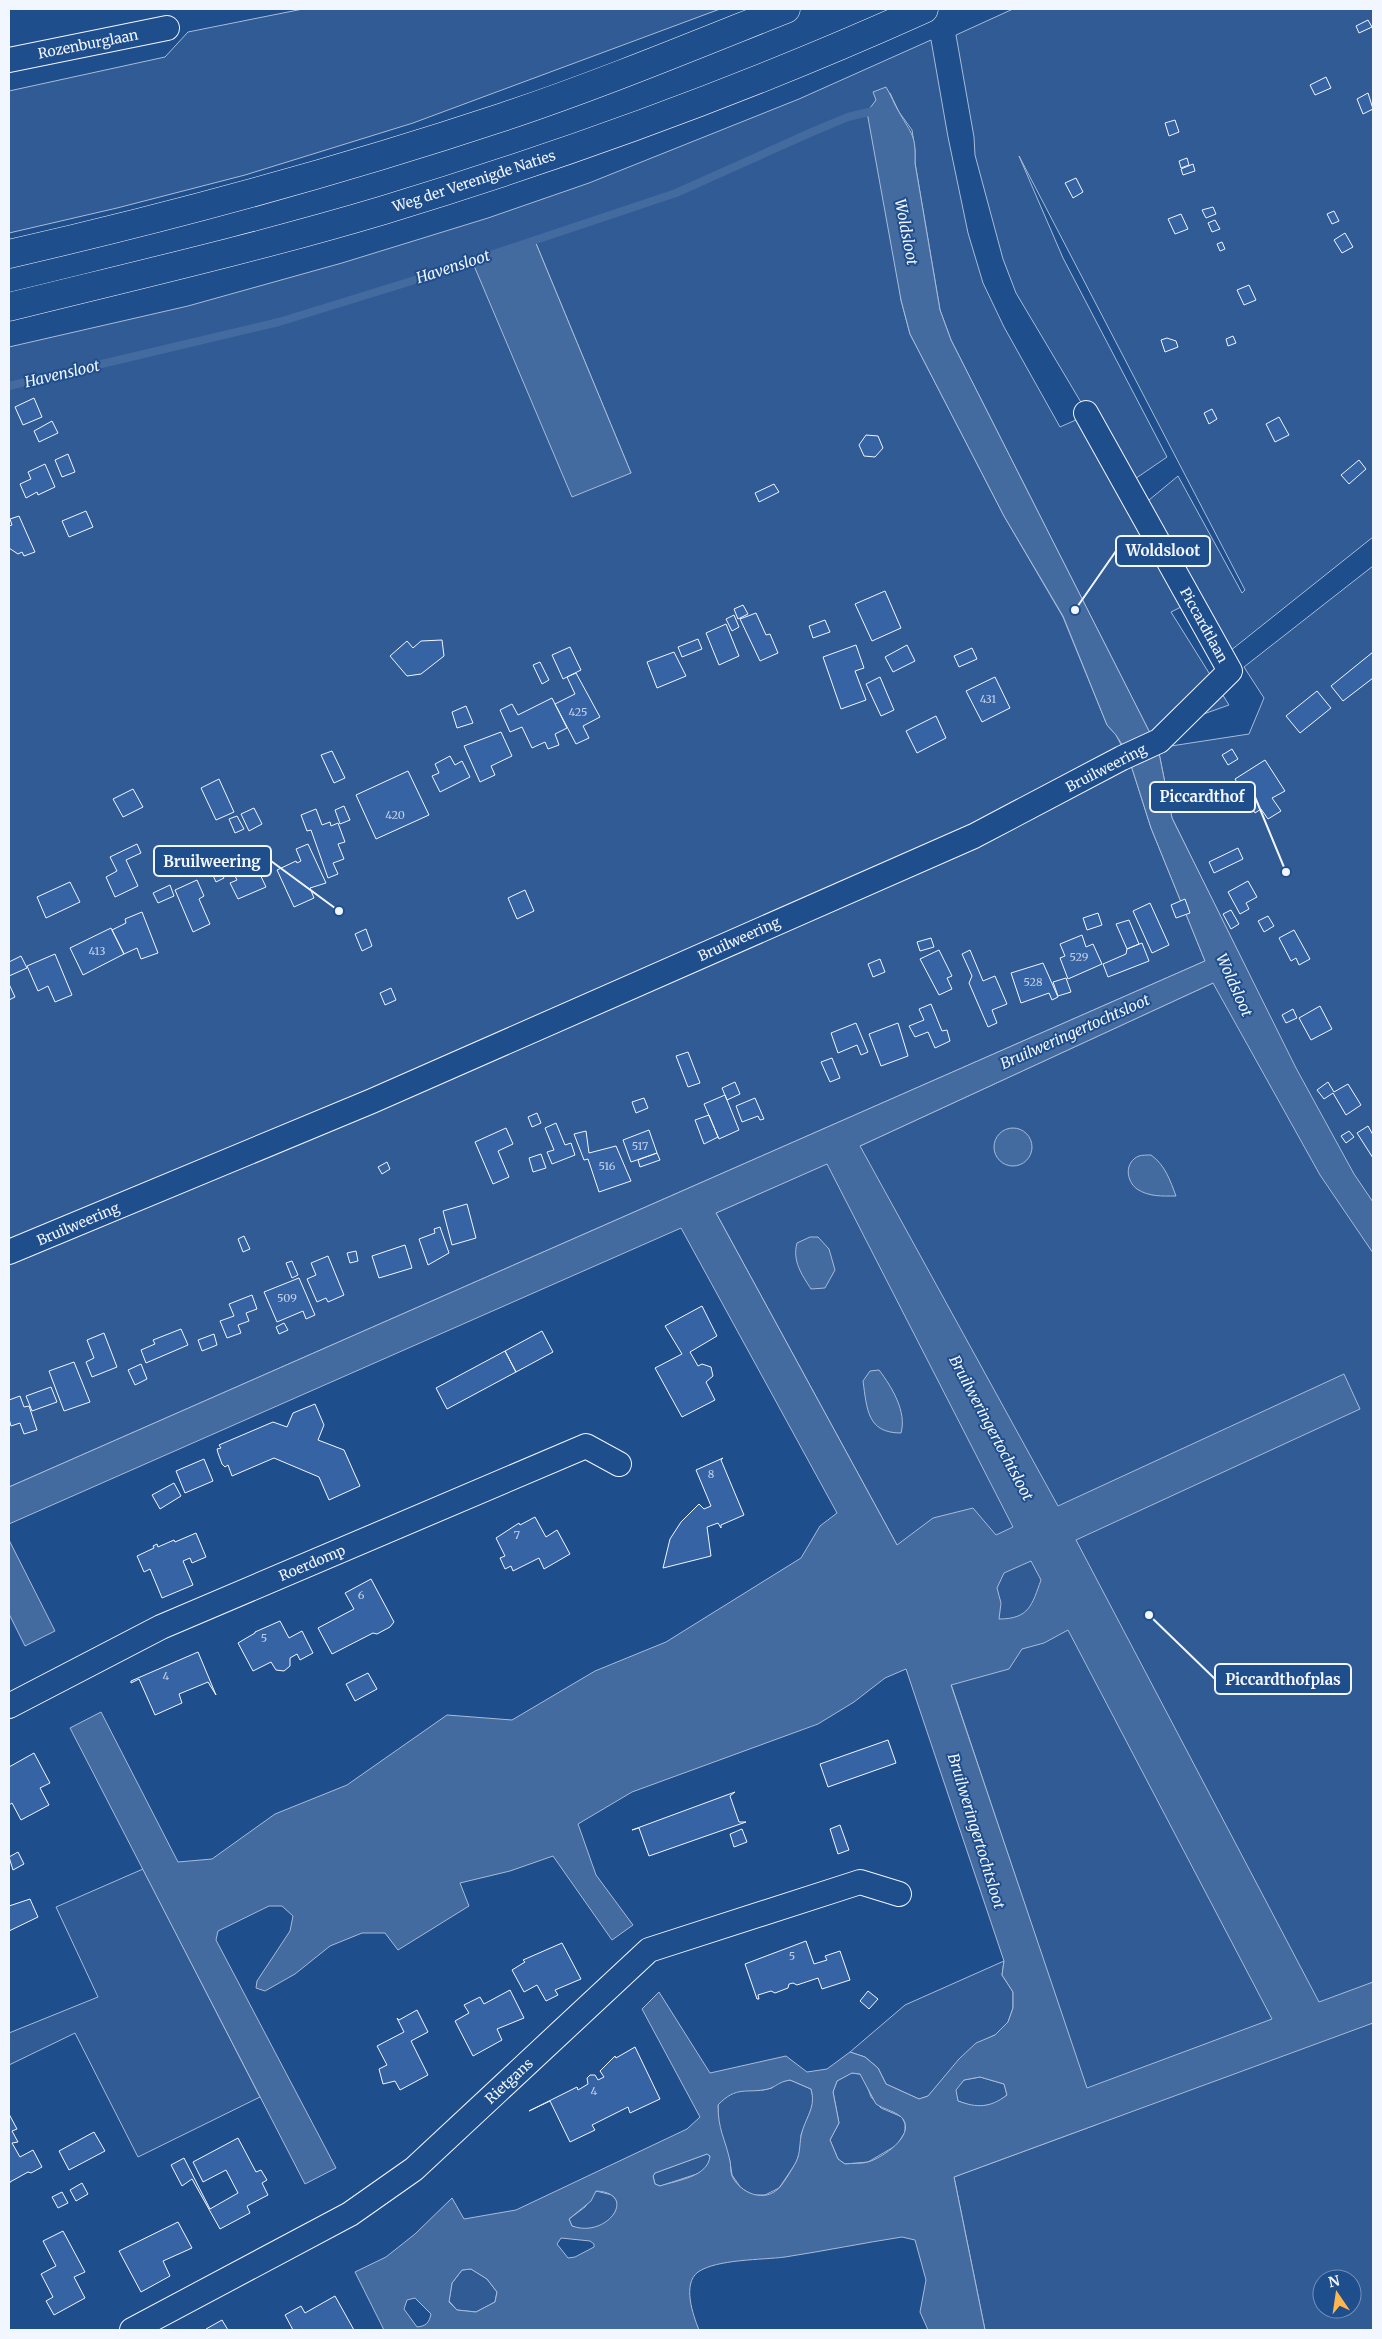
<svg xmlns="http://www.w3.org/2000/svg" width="1382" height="2339" viewBox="0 0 1382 2339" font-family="Merriweather,serif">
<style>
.built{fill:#305b95;stroke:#a8bbd7;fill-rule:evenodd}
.water{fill:#446ba0;stroke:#a8bbd7;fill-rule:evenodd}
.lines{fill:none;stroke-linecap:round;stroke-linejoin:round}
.stream{stroke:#446ba0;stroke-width:8}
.building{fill:#3563a3;stroke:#f2f6ff}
.minor-casing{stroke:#f2f6ff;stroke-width:26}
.trunk-casing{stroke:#f2f6ff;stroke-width:29}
.minor{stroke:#1f4e8c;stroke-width:24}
.trunk{stroke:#1f4e8c;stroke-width:28}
.labels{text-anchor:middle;stroke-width:4;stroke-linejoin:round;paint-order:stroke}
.number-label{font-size:11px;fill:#c3d1e8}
.street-label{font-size:14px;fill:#f2f6ff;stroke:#1f4e8c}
.water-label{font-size:15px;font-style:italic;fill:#f2f6ff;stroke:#1f4e8c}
.leader{fill:none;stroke:#f2f6ff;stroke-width:2}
.callout-dot{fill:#f2f6ff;stroke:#1f4e8c;stroke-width:2}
.callout{fill:#1f4e8c;stroke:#f2f6ff;stroke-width:2}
.callout-label{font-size:15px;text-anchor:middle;font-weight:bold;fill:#f2f6ff}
</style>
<rect width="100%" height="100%" fill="#1f4e8c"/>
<path class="built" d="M303 9H720L413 123 245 175 117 208 9 233V91L165 57 188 32Z
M1013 9H1373V537L1230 651 1143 505 1178 476 1242 593 1245 590 1019 156 1063 258 1167 457 1129 483 1016 293 1003 259 975 155 974 137 956 35Z
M931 40 948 137 968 233 983 283 1004 327 1060 427 1078 419 1187 604 1171 612 1229 705 1150 733 951 340 940 310 915 163V150L912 130 899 112 890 93 876 100 901 300 910 334 1004 516 1063 617 1107 725 1116 735 1130 762 1151 828 1205 961 9 1487V347L188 306 342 263 488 218 589 183 799 99ZM535 241 631 473 472 261Z
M1373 566V2330H985L954 2177 1098 2124 951 1684 897 1545 716 1213 826 1164 860 1146 1213 983 1245 966 1172 818 1158 748 1249 734 1264 698 1244 667ZM1322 2279H1352V2309H1322Z
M143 1869 260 2097 138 2157 75 2033 9 2065V2033L98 1997 56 1907Z
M1004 1961 1002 1975 1013 1992V2008L1008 2022 995 2035 976 2044 928 2096 919 2099 886 2084 878 2068 865 2057 850 2052 905 2005Z
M851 2073 860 2074 865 2080 871 2097 881 2108 902 2117 905 2124V2132L897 2145 868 2162 845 2164 838 2159 830 2140 839 2123 833 2092 837 2081Z
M980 2077 1004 2084 1007 2095 995 2104 975 2107 958 2101 955 2090 964 2080Z
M790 2080 811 2089 814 2102 801 2135V2149L796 2163 779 2188 765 2195H752L741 2188 732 2175 730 2162 718 2126V2105L727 2095 740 2090H763L772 2088 778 2082Z
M707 2154 710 2156 709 2164 703 2172 660 2186 655 2184 653 2176 655 2173Z
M596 2191 612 2195 618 2202V2207L612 2218 605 2225 594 2228 581 2230 572 2226 569 2219 585 2207Z
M471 2269 487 2279 497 2292 495 2302 476 2312 457 2310 449 2301 452 2283 462 2270Z"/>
<path class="water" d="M886 87C891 95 894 104 899 112 912 135 916 135 915 163L940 310 951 340 1150 733 1123 746 1116 735 1107 725 1063 616 1004 516 910 334 901 300 867 112 876 100 873 92Z
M535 241 631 473 572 497 472 261Z
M1158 748 1172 818 1296 1068 1354 1174 1373 1202V1253L1320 1175 1213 983 860 1146 1058 1506 1344 1374 1360 1409 1076 1540 1319 2002 1373 1982V2023L954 2177 985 2330H928L920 2312 926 2280 915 2240 902 2237C863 2243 824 2251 785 2257 762 2260 717 2259 698 2272 682 2284 693 2315 699 2330H384L355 2272 386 2257 415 2234 452 2198 464 2219 516 2210 687 2129 700 2117 642 2009 659 1992 710 2073 786 2056 807 2072 827 2069 850 2052 865 2057 878 2068 886 2084 919 2099 928 2096 959 2059 976 2043 995 2035 1008 2022 1013 2008V1992L1002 1975 1004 1961 906 1669 885 1678 854 1702 818 1724 632 1792 578 1824 596 1875 633 1925 612 1940 553 1856 510 1871 460 1883 469 1906 398 1950 385 1933H362L330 1946 295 1974 265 1991 256 1988 257 1981 290 1931 293 1916 282 1906H269L218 1931 216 1940 336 2168 305 2184 70 1728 101 1712 178 1862 212 1859 275 1814 347 1785 447 1715 512 1720 595 1671 666 1642 801 1558 820 1526 837 1513 681 1228 9 1524V1487L1205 961 1151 828 1130 762ZM827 1164 1013 1527 996 1535 973 1508 933 1518 897 1545 716 1213ZM1031 1561 1041 1580C1032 1605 1029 1619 999 1619L1001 1603 997 1588 1004 1573ZM1068 1630 1272 2019 1087 2088 951 1685 1009 1669 1022 1649 1044 1643ZM852 2073 860 2074 876 2104C883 2109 898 2112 903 2119 915 2136 882 2158 868 2162 861 2164 852 2163 845 2164L838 2159 830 2140 839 2123 833 2092 837 2081ZM980 2077 1004 2084 1007 2095C990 2108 977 2108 958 2101L956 2090 964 2080ZM790 2080 811 2089C816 2107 807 2115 802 2132 799 2142 801 2152 796 2162 794 2166 783 2184 780 2187 765 2204 740 2193 732 2176 730 2171 731 2165 730 2161 725 2138 718 2130 718 2105 737 2085 746 2094 768 2089 776 2087 778 2082 790 2080ZM707 2154 710 2156C708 2177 678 2180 660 2186L655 2184 653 2176 655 2173ZM596 2191C639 2193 608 2239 572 2226L569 2219 591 2201ZM561 2238 590 2241 594 2244V2247L575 2257 568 2258 557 2244ZM471 2269 487 2279 497 2292 495 2302 476 2312 457 2310 449 2302 452 2283 462 2270ZM415 2298 431 2314C429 2323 426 2326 417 2327L404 2309 407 2300Z
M994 1147a19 19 0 1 1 38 0a19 19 0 1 1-38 0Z
M1151 1155C1165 1165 1170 1180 1176 1196 1162 1196 1149 1197 1137 1189 1126 1181 1124 1162 1139 1156 1142 1155 1147 1155 1151 1155Z
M810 1237H818L829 1249 835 1270 825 1288 811 1289C802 1275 792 1261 797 1243Z
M879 1370C892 1387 907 1412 901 1433 867 1433 867 1409 863 1381L870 1371Z
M9 1540 55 1631 25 1646 9 1614Z"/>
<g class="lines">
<path class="stream" d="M9 386 279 322 428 276 676 193 812 132 848 117 877 110"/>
</g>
<path class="building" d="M1368 20 1372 27 1359 33 1356 26Z
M1326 77 1331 88 1315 95 1310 85Z
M1368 93 1373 109 1363 114 1357 99Z
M1175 120 1179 132 1169 136 1165 123Z
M1187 158 1189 165 1181 168 1179 161Z
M1193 164 1195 171 1183 175 1181 169Z
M1076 178 1083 192 1073 198 1065 183Z
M1213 207 1216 214 1206 218 1202 210Z
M1334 211 1339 221 1332 224 1327 214Z
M1181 214 1188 229 1175 234 1168 219Z
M1215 220 1220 229 1212 232 1208 223Z
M1345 233 1353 247 1342 253 1334 240Z
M1222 242 1225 249 1220 251 1217 244Z
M1249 285 1256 300 1244 305 1237 290Z
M1233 336 1236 343 1228 346 1226 339Z
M1167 338 1176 341 1178 347 1165 352 1161 340Z
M34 398 42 417 23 425 15 407Z
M1212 409 1217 419 1209 424 1204 413Z
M1279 417 1289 435 1275 442 1266 424Z
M52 421 58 433 39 442 34 431Z
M866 435 878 436 883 448 875 457 864 456 859 445Z
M68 454 75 472 62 477 55 460Z
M1359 460 1366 469 1349 484 1341 475Z
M45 464 55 487 38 495 37 492 26 498 20 484 31 479 28 472Z
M774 484 779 492 759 502 755 493Z
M86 511 93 527 69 537 62 521Z
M19 516 35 552 24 556 22 552 18 554 9 548V526L12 525 10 519Z
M885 591 901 628 872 641 855 604Z
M743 605 748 614 738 619 734 609Z
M756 613 766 635 770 634 778 653 760 661 740 619Z
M734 615 739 627 732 631 726 619Z
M825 620 830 632 813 638 809 626Z
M726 624 739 656 719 665 706 633Z
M698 639 702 649 682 657 678 647Z
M442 640 444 656 421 674 407 676 390 656 407 641 413 648 421 641Z
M856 645 864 668 855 671 866 700 841 709 823 657Z
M907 645 915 661 893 672 885 657Z
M570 647 581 670 563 679 552 655Z
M972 648 977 659 959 667 954 656Z
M674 652 686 676 657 688 647 662Z
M1373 652V678L1343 701 1331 686Z
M540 662 549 680 542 684 533 665Z
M576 673 600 717 583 726 589 738 576 744 555 704 575 694 567 677Z
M880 677 894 710 881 716 866 684Z
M995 677 1010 708 982 722 966 691Z
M1317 691 1331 708 1300 733 1286 716Z
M552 698 567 728 555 734 559 745 548 749 545 742 532 748 522 727 510 732 500 710 512 704 518 715Z
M466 706 473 723 457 728 452 712Z
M936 716 946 738 917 753 906 731Z
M501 732 512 756 491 766 495 775 480 782 464 746Z
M1232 749 1238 759 1228 765 1222 755Z
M332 751 345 778 334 783 321 755Z
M450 756 455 765 462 761 470 777 440 792 432 776 439 773 435 764Z
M1265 760 1285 791 1272 798 1281 811 1268 819 1261 809 1255 813 1235 779Z
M408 771 429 815 376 839 356 795Z
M219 779 234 812 216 820 201 788Z
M133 789 143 807 123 817 113 799Z
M344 806 350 820 340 824 335 810Z
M254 808 262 824 249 831 241 814Z
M316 809 322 825 330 822 331 826 338 823 345 842 338 844 344 859 333 863 338 874 328 878 311 830 307 831 301 815Z
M237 816 244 829 235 833 229 819Z
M137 844 141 853 126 860 138 886 115 897 106 877 117 871 110 857Z
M308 844 326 883 310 888 314 898 294 907 277 870 296 861 297 863 301 861 296 849Z
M1238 848 1243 859 1214 873 1209 862Z
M245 866 249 874 258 870 266 887 238 899 230 883 237 880 233 872Z
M219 868 224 878 216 882 211 871Z
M197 880 204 896 199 899 210 924 193 932 175 890Z
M1248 881 1257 897 1246 903 1249 909 1240 914 1228 892Z
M70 882 80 902 46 918 37 897Z
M170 885 174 896 158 903 153 893Z
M525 890 534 911 517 919 508 898Z
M1185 899 1190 913 1176 918 1171 905Z
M1150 903 1169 945 1152 953 1133 911Z
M1231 910 1239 924 1231 929 1223 914Z
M142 912 158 953 141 959 137 948 124 954 112 930 126 923 125 919Z
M1098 913 1102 925 1087 930 1083 918Z
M1268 916 1274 926 1264 932 1258 921Z
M1129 920 1139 944 1127 949 1116 924Z
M111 928 124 954 83 975 70 948Z
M366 929 372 946 362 951 355 934Z
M1294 930 1310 959 1299 965 1296 958 1291 961 1279 938Z
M1082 935 1086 947 1093 944 1102 964 1068 979 1060 958 1065 956 1060 944Z
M931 938 934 947 920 951 917 942Z
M1142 943 1149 961 1108 977 1103 964 1126 954 1127 949Z
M939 950 952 976 947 978 952 989 939 995 920 959Z
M970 950 983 981 995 976 1007 1004 992 1010 997 1023 988 1027 969 983 972 976 962 954Z
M55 954 72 995 55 1002 48 986 38 991 27 966Z
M21 956 27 968 9 976V962Z
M880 959 885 972 873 977 868 964Z
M1043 963 1058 997 1052 1000 1049 993 1021 1003 1011 973Z
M1066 978 1071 992 1058 996 1053 982Z
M9 984 15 997 9 1000Z
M391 988 396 1000 385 1005 380 993Z
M931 1004 942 1031 947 1030 950 1041 935 1048 928 1032 915 1037 909 1026 924 1020 919 1009Z
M1320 1006 1332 1029 1311 1040 1299 1018Z
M1293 1009 1297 1018 1286 1023 1282 1015Z
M856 1023 868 1052 861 1055 857 1045 838 1053 831 1033Z
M898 1023 908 1056 881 1066 869 1034Z
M688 1052 700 1083 688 1087 676 1056Z
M832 1058 840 1078 830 1082 821 1062Z
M735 1082 740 1094 727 1100 722 1088Z
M1328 1082 1334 1092 1348 1084 1361 1105 1346 1115 1333 1093 1324 1099 1317 1090Z
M725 1095 739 1130 719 1139 704 1104Z
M644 1098 648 1108 636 1113 632 1102Z
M755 1098 764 1119 760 1120 758 1116 742 1122 736 1106Z
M537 1113 541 1123 532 1127 528 1117Z
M709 1115 718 1137 704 1144 695 1120Z
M556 1123 565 1145 571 1143 575 1155 552 1164 547 1152 554 1150 545 1128Z
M1368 1126 1373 1135V1158L1357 1133Z
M506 1128 513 1144 498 1151 509 1177 493 1184 475 1142Z
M649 1130 657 1153 631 1162 623 1140Z
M586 1131 589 1153 616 1146 631 1181 599 1192 588 1159 584 1160 574 1134Z
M1349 1131 1354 1137 1346 1143 1341 1136Z
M657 1153 660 1160 640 1167 638 1160Z
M541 1154 546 1168 533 1172 529 1158Z
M387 1162 390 1169 382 1174 378 1167Z
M467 1204 476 1238 452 1245 443 1211Z
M440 1227 449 1253 428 1265 419 1239 435 1233 434 1229Z
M244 1236 250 1249 243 1252 238 1239Z
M405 1245 412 1268 379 1278 372 1256Z
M356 1251 358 1261 350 1263 347 1253Z
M328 1256 344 1295 328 1302 326 1298 317 1302 307 1279 316 1275 311 1263Z
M292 1261 298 1275 292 1278 286 1263Z
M299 1278 315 1315 306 1319 303 1311 277 1322 264 1292Z
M252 1295 257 1309 246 1313 249 1321 238 1325 241 1333 227 1338 220 1321 234 1316 229 1304Z
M702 1306 717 1336 690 1352 698 1366 702 1364 711 1367 713 1376 706 1382 715 1400 682 1417 655 1368 682 1354 665 1326Z
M284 1323 288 1330 279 1334 276 1327Z
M181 1329 188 1345 146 1363 141 1350 155 1344 153 1340Z
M542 1331 553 1352 516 1372 505 1351Z
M104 1333 117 1367 92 1377 86 1362 94 1358 87 1340Z
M214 1334 217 1345 202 1351 198 1340Z
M505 1351 516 1372 447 1409 436 1388Z
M74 1362 90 1402 64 1411 49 1371Z
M141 1364 147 1379 135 1385 128 1370Z
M51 1387 57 1402 32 1411 26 1396Z
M20 1396 24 1407 29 1406 37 1430 24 1434 20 1423 11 1426 9 1419V1400Z
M315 1404 324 1425 318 1440 344 1450 360 1486 329 1500 319 1477 274 1458 232 1476 228 1465 225 1467 222 1464 218 1453 217 1449 221 1448 219 1445 273 1422 287 1427 293 1413Z
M723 1458 721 1460 744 1515 721 1525V1528L718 1523 707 1527 711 1556 663 1568 670 1539 681 1522 699 1504 704 1509 711 1506 696 1470Z
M204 1459 213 1481 185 1493 176 1471Z
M174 1483 181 1496 160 1509 152 1495Z
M535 1517 546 1537 557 1530 570 1554 544 1569 539 1558 513 1571 511 1566 505 1569 500 1558 505 1556 496 1538 519 1523 520 1525Z
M196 1533 206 1557 192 1563 190 1558 183 1561 193 1585 162 1598 150 1569 144 1572 137 1556 154 1548 153 1546 157 1544 158 1547 174 1540 175 1542Z
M371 1579 394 1622 390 1627 377 1634 373 1633 332 1654 318 1628 354 1609 345 1593Z
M280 1621 289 1638 302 1631 313 1653 300 1660 297 1654 290 1658V1666L284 1671 276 1670 271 1662 253 1671 238 1643 255 1633V1632Z
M198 1652 216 1695 208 1682 179 1694 182 1703 155 1715 139 1679 131 1683V1681Z
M368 1673 377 1689 355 1701 346 1684Z
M888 1740 896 1763 828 1787 820 1764Z
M34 1753 50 1783 40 1788 49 1805 21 1820 12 1803 9 1805V1767Z
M735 1792 730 1796 739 1822H746L649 1856 639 1828 632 1830Z
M840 1825 849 1850 838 1854 830 1829Z
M742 1829 747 1842 734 1847 730 1834Z
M18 1852 24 1864 13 1870 9 1857Z
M30 1899 38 1917 9 1931V1906Z
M806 1941 814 1964 827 1960 825 1956 840 1951 850 1980 822 1989 818 1978 797 1985 793 1983 789 1984 788 1988 775 1993 771 1991 758 1995 759 1999H757L745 1964Z
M562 1943 581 1979 555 1990 558 1995 546 2001 537 1985 524 1992 512 1970 525 1962 523 1960Z
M510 1990 524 2018 497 2029 502 2040 473 2056 455 2021 469 2013 464 2005 480 1997 484 2004Z
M868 1991 878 1999 869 2009 860 2001Z
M417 2010 428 2032 411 2041 428 2075 400 2090 395 2081 383 2084 379 2069 387 2065 377 2046 404 2032 397 2018 399 2020Z
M635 2047 660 2099 630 2113 628 2107 592 2125 595 2130 570 2142 550 2101 529 2111 577 2087 578 2090 588 2084 587 2078 590 2075H595L598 2080 604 2077 600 2071 615 2056 616 2058Z
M9 2114 17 2129 12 2131 18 2142 12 2143 20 2157 33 2150 42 2167 31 2173 28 2172 10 2182 9 2185Z
M94 2132 105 2151 69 2170 59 2151Z
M238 2138 256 2172 261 2170 267 2180 262 2183 268 2195 247 2206 250 2213 220 2229 192 2179 182 2186 171 2165 184 2158 210 2209 238 2193 226 2170 203 2182 193 2162Z
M82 2183 88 2194 76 2201 70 2190Z
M62 2192 68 2203 58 2208 52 2197Z
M178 2222 192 2248 163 2261 170 2276 141 2292 119 2251Z
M63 2231 85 2272 74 2277 85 2298 54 2315 46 2301 53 2297 41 2274 56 2266 43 2241Z
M335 2296 354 2330H293L285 2315 301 2306 305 2313Z
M222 2320 228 2330H207L206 2329Z"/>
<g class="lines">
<g class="minor-casing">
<path id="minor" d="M9 60 167 28
M9 1252 372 1101 974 836 1122 758 1159 741 1230 671 1086 413
M9 1706 161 1627 586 1446 619 1464
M132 2330 350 2214 414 2169 649 1950 860 1882 899 1894"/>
</g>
<g class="trunk-casing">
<path id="trunk" d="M9 254C175 216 340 171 503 117 599 85 693 46 786 9
M9 307C134 276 260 247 384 210 568 154 749 88 924 9"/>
</g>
<use href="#minor" class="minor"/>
<use href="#trunk" class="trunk"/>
</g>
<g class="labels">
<g class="number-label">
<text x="988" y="703">431</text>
<text x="578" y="716">425</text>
<text x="395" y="819">420</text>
<text x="97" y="955">413</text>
<text x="1079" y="961">529</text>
<text x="1033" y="986">528</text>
<text x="640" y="1150">517</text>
<text x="607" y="1170">516</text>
<text x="287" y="1302">509</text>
<text x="711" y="1478">8</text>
<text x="517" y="1539">7</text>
<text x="361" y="1599">6</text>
<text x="264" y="1642">5</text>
<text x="166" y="1680">4</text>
<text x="792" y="1960">5</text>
<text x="594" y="2095">4</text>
</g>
<g class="street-label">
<text transform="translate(88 44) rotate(-11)" y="5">Rozenburglaan</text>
<text transform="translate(474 181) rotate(-18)" y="5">Weg der Verenigde Naties</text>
<text transform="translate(1204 625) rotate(61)" y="5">Piccardtlaan</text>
<text transform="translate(1106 768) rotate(-27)" y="5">Bruilweering</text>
<text transform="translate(739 939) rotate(-24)" y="5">Bruilweering</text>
<text transform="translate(78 1224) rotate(-23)" y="5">Bruilweering</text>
<text transform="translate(312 1563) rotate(-23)" y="5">Roerdomp</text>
<text transform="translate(509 2081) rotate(-43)" y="5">Rietgans</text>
</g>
<g class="water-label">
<text transform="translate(906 232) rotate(79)" y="5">Woldsloot</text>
<text transform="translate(453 267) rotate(-18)" y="5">Havensloot</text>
<text transform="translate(62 374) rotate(-13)" y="5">Havensloot</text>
<text transform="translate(1234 985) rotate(66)" y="5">Woldsloot</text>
<text transform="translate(1075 1032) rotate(-24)" y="5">Bruilweringertochtsloot</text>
<text transform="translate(991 1428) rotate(62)" y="5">Bruilweringertochtsloot</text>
<text transform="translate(976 1831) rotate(73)" y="5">Bruilweringertochtsloot</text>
</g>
</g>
<path class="leader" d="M1075 610L1116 551M1286 872L1255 797M339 911L271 861M1149 1615L1215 1679"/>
<g class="callout-dot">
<circle cx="1075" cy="610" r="5"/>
<circle cx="1286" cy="872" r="5"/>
<circle cx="339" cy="911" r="5"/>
<circle cx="1149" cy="1615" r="5"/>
</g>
<g class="callout">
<rect x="1116" y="536" width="94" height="30" rx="5"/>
<rect x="1150" y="782" width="105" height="30" rx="5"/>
<rect x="154" y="846" width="117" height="30" rx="5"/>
<rect x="1215" y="1664" width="136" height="30" rx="5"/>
</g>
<g class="callout-label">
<text x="1163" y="556">Woldsloot</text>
<text x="1202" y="802">Piccardthof</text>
<text x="212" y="867">Bruilweering</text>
<text x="1283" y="1685">Piccardthofplas</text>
</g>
<rect width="1382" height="2339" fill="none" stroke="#f2f6ff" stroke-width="20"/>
<g transform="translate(1337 2294) rotate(347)"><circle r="24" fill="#1f4e8c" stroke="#7391ba"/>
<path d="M0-4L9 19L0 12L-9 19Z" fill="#ffb74d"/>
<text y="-8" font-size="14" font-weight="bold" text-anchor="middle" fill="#f2f6ff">N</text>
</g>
</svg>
